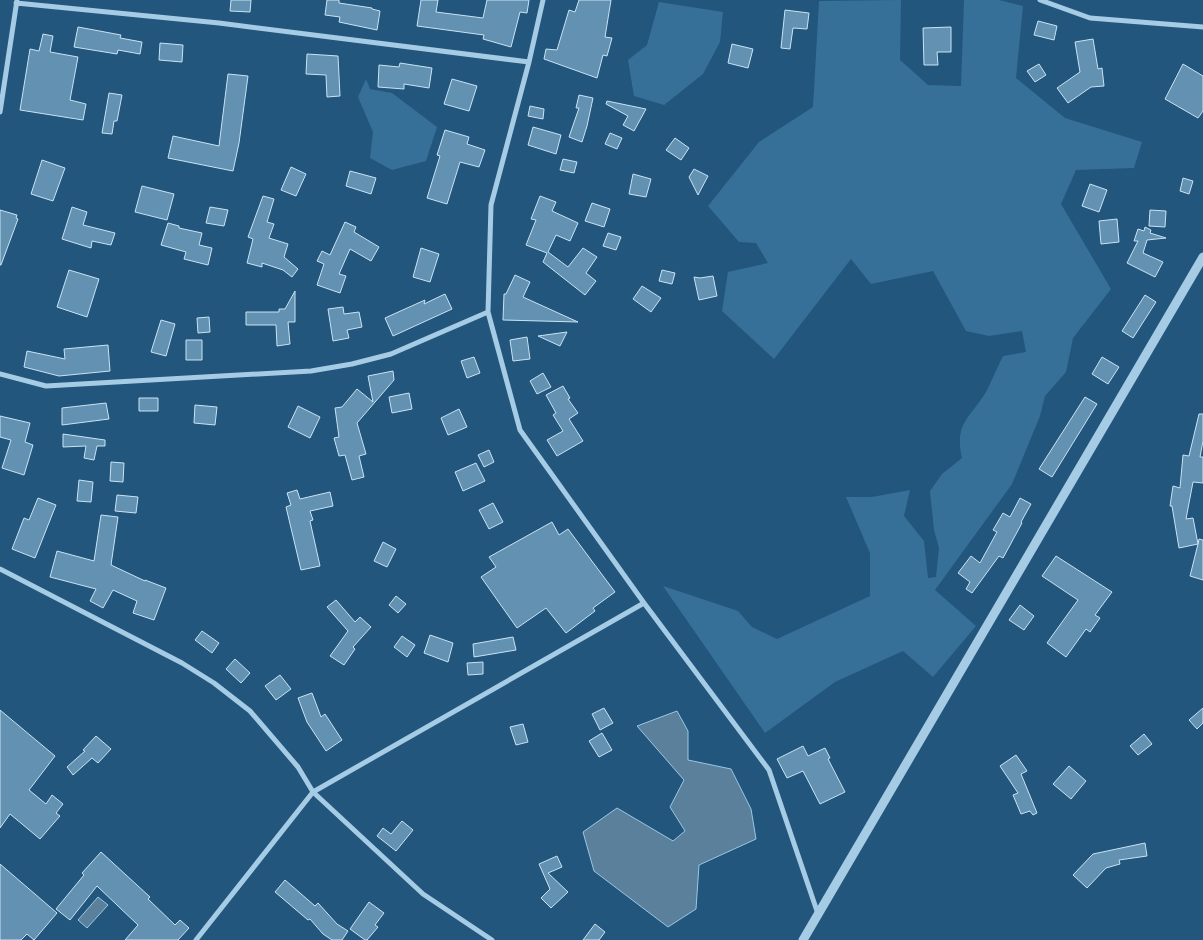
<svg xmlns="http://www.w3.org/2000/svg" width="1203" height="940" viewBox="0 0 1203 940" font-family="'Golos Text',sans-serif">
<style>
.green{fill:#367099}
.water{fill:#5a809b;stroke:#99c8e6}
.building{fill:#6391b1;stroke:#c9e3f4}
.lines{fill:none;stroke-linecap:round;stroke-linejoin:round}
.minor{stroke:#a5cbe5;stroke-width:5}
.tertiary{stroke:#a5cbe5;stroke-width:9}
</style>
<rect width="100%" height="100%" fill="#22567c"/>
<path class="green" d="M901 0 900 60 928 85 961 86 964 0H999L1023 6 1016 78 1065 118 1142 142 1134 168 1076 170 1061 204 1111 289 1073 338 1066 372 1045 396 1040 416 1012 484 935 590 976 626 933 677 903 651 835 682 765 733 663 586 738 611 752 627 777 639 870 596V553L846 497H872L910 490 904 516 924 541 928 578 936 577 939 548 934 530 930 491 942 474 962 458C954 423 970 418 986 392 992 380 997 368 1003 356L1026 352 1022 331 989 336 966 331 933 271 871 284 851 259 774 359 722 311 728 272 768 263 756 243 739 242 708 206 759 142 813 107 819 1Z
M659 2 723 12 720 42 703 74 664 105 634 96 628 60 647 45Z
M366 79 370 89 392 93 437 127 426 161 392 170 370 158 373 132 358 97Z"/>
<path class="water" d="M677 711 688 731V760L731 769 751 809 756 839 699 865 696 909 668 927 594 871 583 832 617 808 673 841 685 831 670 807 684 780 637 726Z
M98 897 108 905 87 928 78 920Z"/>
<path class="building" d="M231 0H251L250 12 230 11Z
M327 0H339V3L372 8V9L380 11 377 30 339 22 340 17 325 15Z
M421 0H438L436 12 483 18 487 0H529L527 13 520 12 511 47 483 39 484 35 417 26Z
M579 0H611L605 37 612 38 607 56 603 55 597 78 544 59 546 49 557 50 569 10 575 12Z
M785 10 809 13 807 29 793 28 790 49 781 48Z
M1038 21 1057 26 1054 40 1034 35Z
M78 27 121 35 120 38 142 42 140 54 118 50 117 54 74 47Z
M951 27V52H937L938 65H924L923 28Z
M43 34 53 36 50 52 78 57 70 100 86 104 83 120 20 110 30 49 39 51Z
M1093 39 1098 69 1102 68 1104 86 1091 87 1068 103 1057 88 1080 72 1075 42Z
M160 43 183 45 182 62 159 60Z
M732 44 753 49 748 68 728 63Z
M307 54 338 56 340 96 327 97 326 75 306 74Z
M400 63 432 68 429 88 404 84V89L378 87 379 65 399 67Z
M1039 64 1046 75 1035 82 1027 71Z
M1183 64 1203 76V111L1198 118 1165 99Z
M228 74 248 76 239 143 233 171 168 158 173 136 219 146Z
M452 79 477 86 469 111 444 104Z
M109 93 122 95 117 121H114L112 134 102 133Z
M579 95 593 98 587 126 582 142 569 137 579 108H576Z
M607 101 646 109 634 131 623 125 628 116 606 104Z
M530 106 544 109 543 119 528 116Z
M533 127 561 135 556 154 528 145Z
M445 130 469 137 467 144 485 150 479 167 460 162 447 204 427 198 440 156 437 155Z
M610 133 622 138 617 149 605 144Z
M675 138 689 148 681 160 666 150Z
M563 159 577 162 574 173 560 170Z
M42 160 65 168 53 201 31 194Z
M291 167 306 174 296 196 281 190Z
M694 169 708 176 698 195 689 177Z
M350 171 376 178 371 194 346 186Z
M633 174 651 179 646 197 629 194Z
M1183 178 1193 181 1189 194 1180 191Z
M1090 184 1107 190 1099 212 1082 206Z
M142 186 174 194 167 220 135 212Z
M263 196 274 199 267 222 274 224 269 238 288 244 284 257 298 269 292 277 283 270 262 263V267L247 263 253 239 248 237Z
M540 196 556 202 552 211 578 223 570 241 556 235 548 252 568 267 583 248 597 257 586 273 596 281 585 295 543 262 547 253 526 245 536 220 531 219Z
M592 203 610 209 604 227 585 221Z
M72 207 87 212 83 225 115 233 111 245 92 241 91 248 62 239Z
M210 207 228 210 224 226 206 223Z
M0 210 17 215 16 218 18 219 1 265H0Z
M1150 210 1166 211 1165 227 1149 226Z
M1117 219 1119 242 1101 244 1099 221Z
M345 222 356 227 354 232 379 247 371 261 350 249 339 274 346 276 340 293 317 285 324 264 317 261 322 251 330 255Z
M168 223 179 226V228L202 233 199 245 212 248 208 265 184 259 186 252 161 245Z
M1145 227 1151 230 1150 233 1166 238 1147 240 1143 253 1163 262 1155 277 1127 263 1138 241H1134L1138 229 1144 231Z
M608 233 621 237 616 250 603 246Z
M421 248 439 254 430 282 413 277Z
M69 270 99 279 87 317 57 307Z
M662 270 675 273 672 284 659 281Z
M515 275 530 282 523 297 578 322 503 320 504 294H506Z
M713 276 717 296 699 300 694 277 700 278Z
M642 286 661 298 651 312 633 299Z
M295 291V322H288L290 344 277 346 276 325H246V312H279V309H285Z
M445 294 452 309 393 336 385 318 425 300 424 304Z
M1145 295 1156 302 1133 338 1122 331Z
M343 307 344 314 359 312 362 327 347 330 349 338 333 341 328 309Z
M209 317 210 332 198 333 197 318Z
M161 320 175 324 166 356 151 352Z
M567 332 560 346 538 336Z
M527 337 530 359 513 361 510 340Z
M186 340H202V360H186Z
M108 345 110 371 59 376 24 367 27 351 65 359 64 349Z
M474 357 480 373 467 378 461 361Z
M1102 357 1119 367 1108 384 1092 374Z
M393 371 394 380 357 423 366 454 359 456 364 477 352 480 345 455 339 456 334 438 339 437 335 408 342 407 357 389 373 402 368 376Z
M543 373 551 387 537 394 530 381Z
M563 386 570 398 568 399 578 413 569 419 583 441 557 456 547 440 563 431 553 415 556 413 546 395Z
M409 393 412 409 392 413 389 397Z
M1085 397 1097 404 1052 477 1039 469Z
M139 398H158V411H139Z
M106 403 109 419 62 425V408Z
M195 405 217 407 215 425 194 423Z
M298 406 320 417 310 438 288 427Z
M459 409 467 427 448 435 441 418Z
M1199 414H1203V441L1200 457H1203V483L1193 482 1186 519 1193 518 1198 544 1199 539 1203 540V580L1190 576 1198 544 1179 548 1172 506H1170L1173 486 1180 488 1183 455 1189 456Z
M0 416 30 423 25 442 33 445 24 475 2 468 11 440 0 437Z
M63 434 105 440V446H97L94 460 84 458 86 446 63 447Z
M489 450 494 462 484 467 478 455Z
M111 462 124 463 123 482 110 481Z
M476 463 485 481 463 491 455 472Z
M79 480 93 482 91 502 77 501Z
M297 490 300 499 330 492 333 506 310 511 313 520 310 521 320 566 301 570 286 507 291 505 287 493Z
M117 495 138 497 136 513 115 511Z
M38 498 56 505 35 558 12 549 24 518 29 520Z
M1020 498 1031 504 1021 522 1022 523 1003 558 999 556 972 593 966 589 970 582 958 573 971 556 980 563 997 532 993 530 1003 513 1010 517Z
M493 503 503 522 489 529 479 510Z
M101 515 118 517 111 565 145 581V580L166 588 154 620 133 613 137 601 113 590 103 608 90 601 96 589 50 577 57 551 94 561Z
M552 522 559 535 568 529 615 592 593 608 595 611 566 633 546 608 517 628 481 577 496 567 489 557Z
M383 542 396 549 387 567 374 561Z
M1056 556 1112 592 1095 615 1100 618 1090 632 1086 629 1066 657 1047 643 1078 600 1042 576Z
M396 596 406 604 398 613 389 605Z
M336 600 355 622 360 617 371 627 353 647 355 649 344 665 330 656 348 631 327 607Z
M1020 605 1034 616 1024 630 1009 620Z
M202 631 219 643 212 653 195 640Z
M430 635 453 643 448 662 424 653Z
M402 636 415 645 407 657 394 647Z
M513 637 516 650 474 657 473 644Z
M235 659 250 673 241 683 226 669Z
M483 662V674L468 675 467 663Z
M280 675 291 689 276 700 265 686Z
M312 693 321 717 325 714 342 740 326 751 307 722 298 698Z
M604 708 613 723 600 730 592 714Z
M1203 708V723L1197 729 1189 720Z
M0 710 55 756 29 790 46 804 52 795 63 804 56 813 60 816 40 839 10 814 0 828Z
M523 724 528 742 516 745 510 727Z
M602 733 612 750 599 757 589 741Z
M1144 734 1152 744 1138 755 1130 746Z
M96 736 111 749 98 763 92 758 73 775 67 767 85 751 83 750Z
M803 746 808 756 825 748 830 758 828 759 845 792 820 804 803 771 787 778 777 759Z
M1016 755 1027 771 1021 774 1037 813 1033 815 1030 811 1021 814 1013 795 1018 793 1000 766Z
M1069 766 1086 781 1071 799 1053 784Z
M402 821 413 830 396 851 377 836 383 828 391 834Z
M1145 843 1147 856 1119 860 1120 864 1106 868 1087 888 1073 875 1093 854Z
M101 852 150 897 148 899 175 925 180 920 189 928 178 940H125L138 925 97 886 70 920 56 909 84 875 82 873Z
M557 856 562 867 548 873 568 892 551 908 541 898 550 889 539 864Z
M0 864 57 913 34 940 27 934 21 940H0Z
M285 880 315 906 318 903 337 924 348 931 342 940H332L323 934 310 919 308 920 275 892Z
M369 902 384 913 375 925 378 927 367 940H365L350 929Z
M595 924 605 932 599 940H583Z"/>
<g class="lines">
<path class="minor" d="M543 0 529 62 491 205 488 312 520 430 644 603 769 770 818 914
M1040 0 1090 18 1203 27
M16 3 219 23 529 62
M0 112 17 0
M0 374 46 386 311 371 352 364 391 354 488 312
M0 569 182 663 214 683 250 711 298 767 313 792 423 894 492 940
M196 940 313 792 644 603"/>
<path class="tertiary" d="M803 940 1203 257"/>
</g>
</svg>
